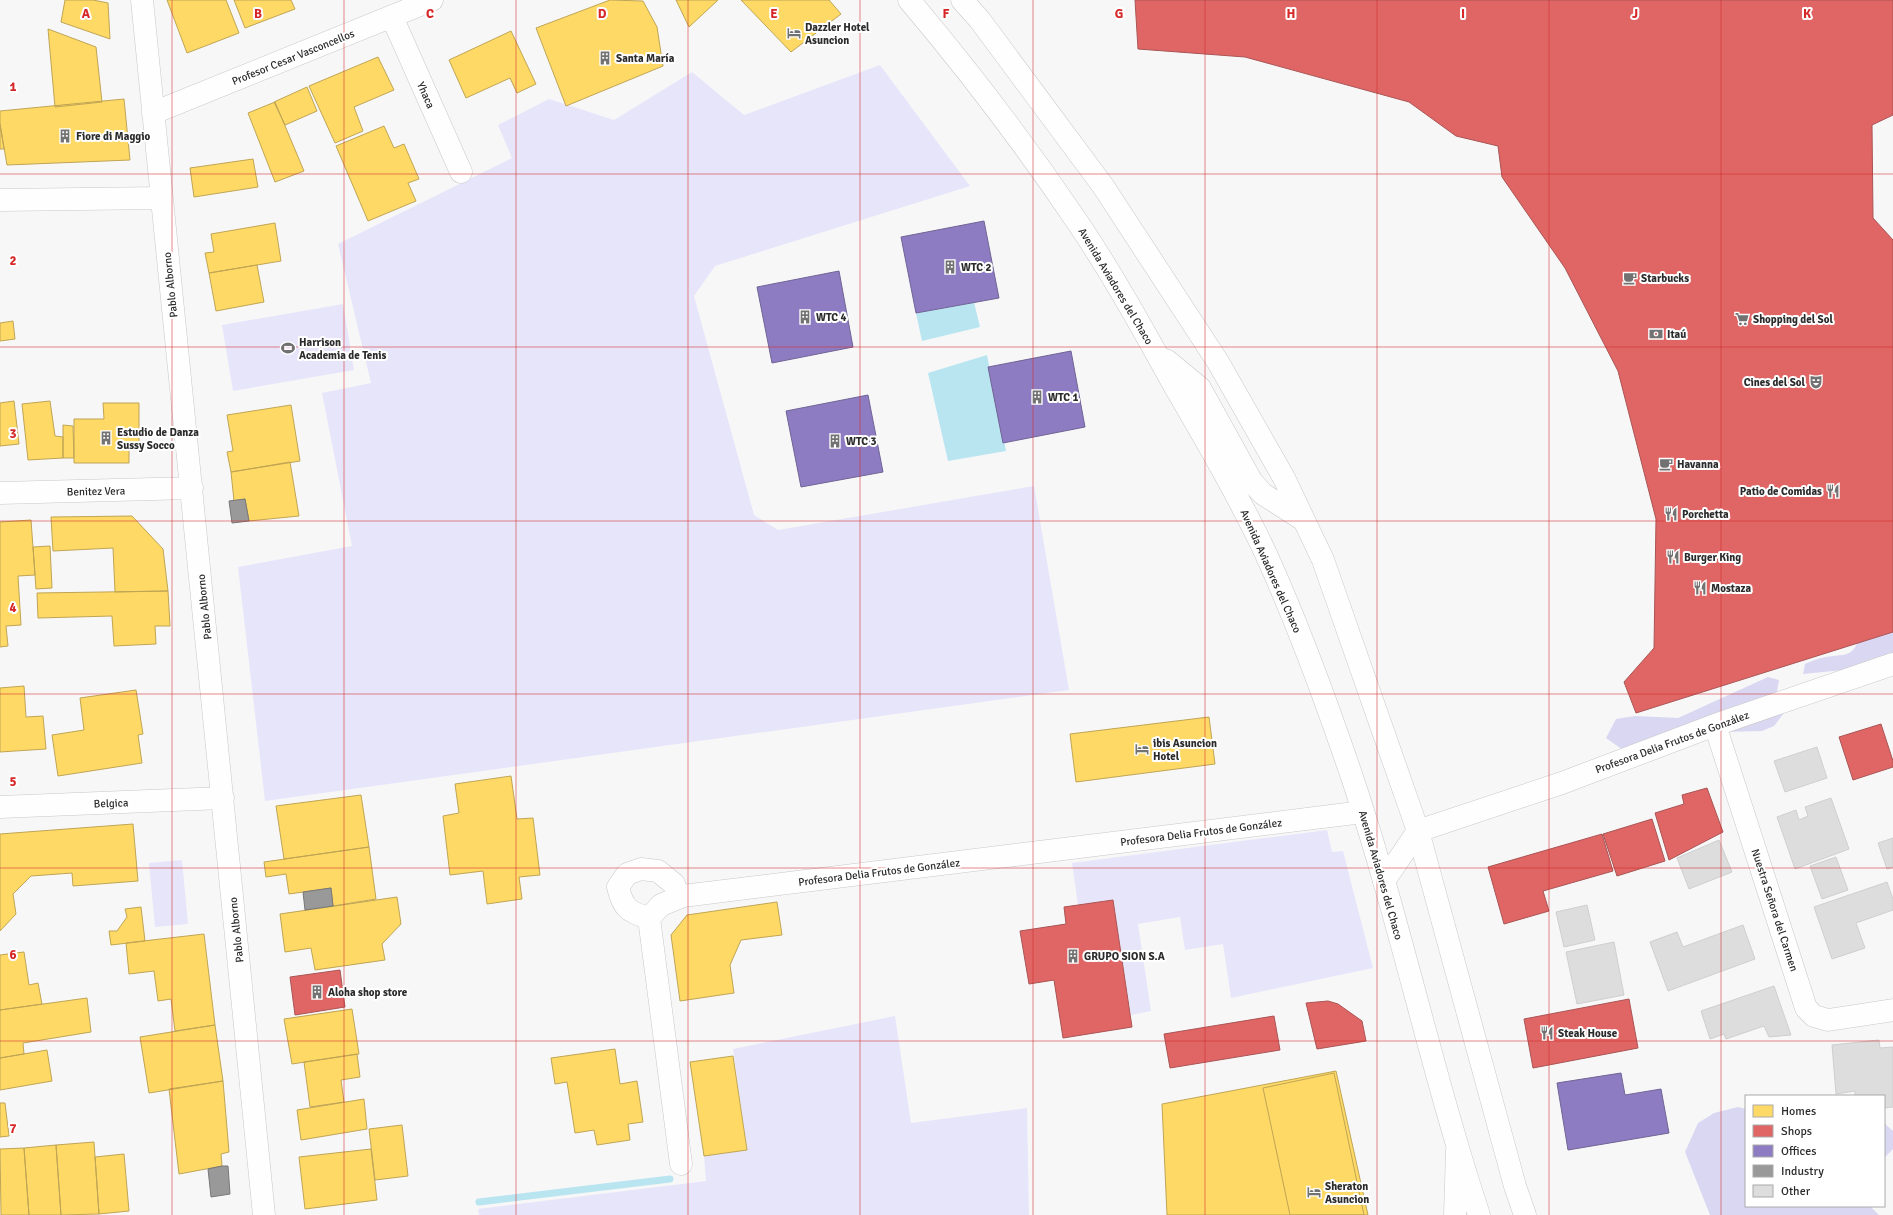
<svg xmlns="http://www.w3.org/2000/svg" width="1893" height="1215" viewBox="0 0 1893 1215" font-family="Signika,sans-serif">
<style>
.green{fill:#e7e5fa}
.forest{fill:#d9d7f2}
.water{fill:#b9e5f1}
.homes{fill:#ffd966;stroke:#bfa554}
.shops{fill:#e06666;stroke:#aa5454}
.offices{fill:#8e7cc3;stroke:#706495}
.industry{fill:#999;stroke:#787878}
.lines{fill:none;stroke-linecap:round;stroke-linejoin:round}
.stream{stroke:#b9e5f1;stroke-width:7}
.building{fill:#ddd;stroke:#cfcfcf}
.minor-casing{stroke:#c8c8c9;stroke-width:23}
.major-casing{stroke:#c8c8c9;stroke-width:23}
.highway-casing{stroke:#c8c8c9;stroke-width:23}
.minor{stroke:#fefefe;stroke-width:22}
.major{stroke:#fefefe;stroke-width:22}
.highway{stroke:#fefefe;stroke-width:22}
.grid{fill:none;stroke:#d62828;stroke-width:1;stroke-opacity:0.55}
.labels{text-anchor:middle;stroke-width:4;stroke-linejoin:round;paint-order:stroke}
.poi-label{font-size:11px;font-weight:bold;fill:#2b2b2b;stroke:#fff;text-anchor:start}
.street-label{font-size:11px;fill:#2b2b2b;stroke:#fff}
.grid-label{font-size:13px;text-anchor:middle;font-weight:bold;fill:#d62828;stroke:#fff;stroke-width:4;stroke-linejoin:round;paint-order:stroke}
</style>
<rect width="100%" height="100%" fill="#f7f7f8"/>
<path class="green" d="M880 65 970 186 715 266 694 296 754 515 778 530 1034 486 1069 690 265 801 238 567 352 546 322 393 371 383 338 244 512 158 498 125 549 99 614 120 692 72 744 115Z
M343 304 354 370 233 391 222 325Z
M1327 830 1332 852 1343 851 1373 968 1231 998 1223 944 1185 950 1180 917 1138 924 1151 1011 1131 1015 1113 900 1078 905 1072 863Z
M182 860 188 924 155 927 149 863Z
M895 1016 911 1123 1027 1108 1029 1215H479L478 1209 706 1181 704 1156 747 1149 733 1049Z"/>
<path class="forest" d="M1893 629V673L1843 670 1803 674 1805 664C1812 661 1819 658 1826 657 1844 654 1853 658 1859 638Z
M1768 677 1779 680 1777 691 1787 709 1774 726 1762 731 1722 732 1623 750 1606 738 1616 719 1635 716 1678 718Z
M1738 1107 1746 1109V1206H1870L1879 1215H1710L1685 1152 1698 1123 1714 1113Z
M1884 1123 1893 1131V1149L1884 1158Z"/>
<path class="water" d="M974 302 980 327 922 341 916 313Z
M987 355 1006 451 948 461 928 373Z"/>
<path class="homes" d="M65 0H93L108 3 110 39 61 22Z
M167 0H226L239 33 187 53Z
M234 0H291L295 9 245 28Z
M610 0 643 1 657 27 663 66 566 106 536 28Z
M676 0H718L689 27Z
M741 0H829L841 14 791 52Z
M48 29 96 47 102 102 55 107Z
M511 31 536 84 517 93 510 78 466 98 449 60Z
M378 57 394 90 354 107 363 131 335 143 309 86Z
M307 87 317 111 285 125 274 102Z
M124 99 130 160 7 165 0 124V111Z
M275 102 304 171 275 182 248 113Z
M0 124 4 149H0Z
M384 126 394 148 404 144 419 179 408 183 416 201 368 221 336 146Z
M253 159 258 187 194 197 190 168Z
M275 223 281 261 209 273 205 253 214 252 211 234Z
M257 265 264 302 216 311 209 273Z
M13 321 15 339 0 341V323Z
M14 401 19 444 0 446V403Z
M50 401 55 436 63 437V458L28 460 22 404Z
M103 403H139V450H129V463H74V419H104Z
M291 405 300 461 231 472 227 452 233 451 227 415Z
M63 425 73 426 74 458H63Z
M290 462 299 516 249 521 245 499 234 501 231 472Z
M132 516 163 549 168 591 115 592 113 548 53 551 51 517Z
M31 520 35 575 18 576 21 625 6 626 8 646 0 647V522Z
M50 546 52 588 36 589 33 547Z
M168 591 170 626H155L156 644 114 646 112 616 38 618 37 593Z
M24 686 26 717 43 716 46 749 0 752V688Z
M136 690 143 734 138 735 142 763 58 776 52 735 84 730 80 698Z
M1209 717 1215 764 1076 782 1070 734Z
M511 776 517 819 533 818 540 875 519 877 522 899 487 904 483 871 450 875 443 816 459 813 455 784Z
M361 795 369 847 284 859 276 806Z
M133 824 138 881 73 886 72 873 31 876 13 894 16 914 0 931V834Z
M369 847 376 899 333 906 331 888 289 894 286 874 266 877 264 862Z
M397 897 401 924 382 944 385 960 315 970 311 948 285 952 280 914Z
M777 902 782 935 741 940 730 965 734 993 680 1001 671 935 687 915Z
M141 907 145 941 111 945 109 931H117L127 917 125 909Z
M204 934 215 1025 175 1031 171 999 158 1001 154 971 129 974 126 943Z
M24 952 29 985 38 983 42 1004 0 1010V955Z
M87 998 91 1032 23 1043 24 1054 0 1058V1010Z
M352 1009 359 1054 292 1064 284 1019Z
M215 1025 223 1081 149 1093 140 1037Z
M615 1049 620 1084 637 1081 643 1122 628 1124 630 1140 597 1145 594 1130 575 1133 567 1082 555 1084 551 1058Z
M47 1050 52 1081 0 1090V1058Z
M357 1054 360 1077 341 1080 344 1102 310 1107 304 1062Z
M733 1056 747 1150 704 1156 690 1062Z
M1336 1071 1368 1215H1167L1162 1104Z
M1334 1073 1364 1215H1290L1263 1088Z
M223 1081 229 1152 221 1154 222 1166 179 1174 169 1089Z
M364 1099 367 1129 301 1140 297 1110Z
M0 1103H5L9 1136 0 1137Z
M402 1125 408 1176 375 1180 369 1129Z
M94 1142 99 1214 61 1215 56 1145Z
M56 1145 61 1215H29L24 1148Z
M24 1148 29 1215H1L0 1149Z
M371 1149 377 1200 305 1209 299 1157Z
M124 1154 129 1211 99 1214 95 1157Z"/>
<path class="shops" d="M1135 0H1893V115L1872 125 1873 218 1893 240V632L1636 713 1624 682 1654 648 1656 519 1618 371 1565 268 1502 177 1498 146 1456 136 1409 102 1245 57 1138 49Z
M1881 724 1893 761V767L1853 780 1839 737Z
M1707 788 1723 832 1669 860 1655 813 1684 804 1682 795Z
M1652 819 1665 861 1617 876 1603 834Z
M1602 834 1613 871 1543 891 1549 911 1504 924 1488 867Z
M1113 900 1132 1027 1063 1038 1054 980 1029 984 1020 931 1066 924 1064 907Z
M340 970 345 1007 295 1015 290 977Z
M1629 999 1638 1048 1533 1068 1524 1019Z
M1328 1001 1338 1004 1362 1021 1366 1041 1317 1049 1306 1003Z
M1274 1016 1280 1050 1170 1068 1164 1034Z"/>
<path class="offices" d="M984 221 999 298 916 313 901 237Z
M839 271 853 347 772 363 757 287Z
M1071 351 1085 427 1003 443 988 367Z
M868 395 883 472 801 487 786 411Z
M1621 1073 1625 1095 1661 1089 1669 1133 1568 1150 1557 1083Z"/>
<path class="industry" d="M245 499 249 521 232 523 229 501Z
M331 888 333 906 305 910 303 892Z
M222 1166H228L230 1194 211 1197 208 1169Z"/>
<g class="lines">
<path class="stream" d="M479 1202 670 1179"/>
</g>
<path class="building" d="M1817 747 1827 778 1785 792 1774 761Z
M1831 798 1849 849 1795 869 1777 817 1796 810 1799 820 1808 816 1805 807Z
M1893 838V867L1887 869 1878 843Z
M1719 840 1732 872 1689 889 1677 858Z
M1836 857 1848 890 1822 899 1810 866Z
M1887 882 1893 899V910L1856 923 1865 948 1832 959 1814 907Z
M1587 905 1595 940 1564 947 1556 912Z
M1743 925 1755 959 1668 991 1650 942 1677 932 1683 947Z
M1614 942 1624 995 1577 1004 1566 952Z
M1774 986 1791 1035 1769 1037 1764 1026 1726 1039 1724 1034 1710 1039 1701 1011Z
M1879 1040 1880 1048 1893 1047V1107L1884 1108V1096H1855V1091L1836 1094 1832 1045Z"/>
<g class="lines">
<g class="minor-casing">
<path id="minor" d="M142 0 264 1215
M392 17 461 172
M153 113 432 0
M0 200 161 198
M0 493 192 488
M1715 725 1806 1008 1814 1016 1828 1020 1893 1010
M0 807 223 798
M1384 881 1418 831 1562 783 1715 725 1893 664
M649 918C628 912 623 908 618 887L627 874 641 869 658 871 674 884 679 897
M681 1164 649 918 661 905 683 896 1363 812"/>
</g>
<g class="major-casing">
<path id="major" d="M1455 1215 1457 1151"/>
</g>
<g class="highway-casing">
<path id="highway" d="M909 0C969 71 1026 146 1078 223 1113 275 1144 331 1175 387 1207 442 1239 497 1266 554 1300 629 1328 706 1354 783 1401 925 1432 1073 1479 1215
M962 0 979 19 1103 186 1218 362 1284 478 1323 560 1418 831 1515 1186 1525 1215
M1166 360 1200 388 1252 482 1263 494 1302 519"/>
</g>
<use href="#minor" class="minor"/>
<use href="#major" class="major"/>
<use href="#highway" class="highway"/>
</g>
<path class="grid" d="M172 0V1215M344 0V1215M516 0V1215M688 0V1215M860 0V1215M1033 0V1215M1205 0V1215M1377 0V1215M1549 0V1215M1721 0V1215M0 174H1893M0 347H1893M0 521H1893M0 694H1893M0 868H1893M0 1041H1893"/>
<defs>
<g id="hotel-bare" transform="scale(1.08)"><path d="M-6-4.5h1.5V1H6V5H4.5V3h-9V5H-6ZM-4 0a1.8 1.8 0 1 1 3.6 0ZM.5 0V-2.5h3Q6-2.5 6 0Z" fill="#727273" stroke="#fff" stroke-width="2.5" paint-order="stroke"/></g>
<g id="building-bare" transform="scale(1.08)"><path d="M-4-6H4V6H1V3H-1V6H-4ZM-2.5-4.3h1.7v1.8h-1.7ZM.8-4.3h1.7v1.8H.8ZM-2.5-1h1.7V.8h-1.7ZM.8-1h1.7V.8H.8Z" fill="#727273" stroke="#fff" stroke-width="2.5" paint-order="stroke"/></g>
<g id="cafe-bare" transform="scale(1.08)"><path d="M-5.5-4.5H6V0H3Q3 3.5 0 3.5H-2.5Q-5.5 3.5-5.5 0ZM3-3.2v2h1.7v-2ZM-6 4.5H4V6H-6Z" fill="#727273" stroke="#fff" stroke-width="2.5" paint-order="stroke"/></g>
<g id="supermarket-bare" transform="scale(1.08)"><path d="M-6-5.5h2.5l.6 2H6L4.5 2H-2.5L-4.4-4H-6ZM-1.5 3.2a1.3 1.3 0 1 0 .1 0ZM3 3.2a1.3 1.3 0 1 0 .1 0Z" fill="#727273" stroke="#fff" stroke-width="2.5" paint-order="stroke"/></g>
<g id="bank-bare" transform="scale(1.08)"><path d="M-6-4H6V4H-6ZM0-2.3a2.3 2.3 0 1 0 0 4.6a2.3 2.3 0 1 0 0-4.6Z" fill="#727273" stroke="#fff" stroke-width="2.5" paint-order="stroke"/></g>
<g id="stadium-bare" transform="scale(1.08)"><path d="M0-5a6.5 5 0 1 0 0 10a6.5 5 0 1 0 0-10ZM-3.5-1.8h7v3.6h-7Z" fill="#727273" stroke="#fff" stroke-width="2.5" paint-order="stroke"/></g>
<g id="theatre-bare" transform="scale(1.08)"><path d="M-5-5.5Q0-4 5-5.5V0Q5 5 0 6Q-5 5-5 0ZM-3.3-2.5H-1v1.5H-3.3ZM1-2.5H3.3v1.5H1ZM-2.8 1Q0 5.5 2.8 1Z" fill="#727273" stroke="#fff" stroke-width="2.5" paint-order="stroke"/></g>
<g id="restaurant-bare" transform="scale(1.08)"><path d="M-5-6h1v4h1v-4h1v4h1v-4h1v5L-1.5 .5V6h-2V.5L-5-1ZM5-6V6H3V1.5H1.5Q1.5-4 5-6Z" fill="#727273" stroke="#fff" stroke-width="2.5" paint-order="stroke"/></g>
</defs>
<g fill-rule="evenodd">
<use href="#hotel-bare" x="794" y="33"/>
<use href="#building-bare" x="605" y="58"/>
<use href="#building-bare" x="65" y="136"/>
<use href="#building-bare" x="950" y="267"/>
<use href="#cafe-bare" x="1630" y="278"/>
<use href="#building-bare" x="805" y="317"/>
<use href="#supermarket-bare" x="1742" y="319"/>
<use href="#bank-bare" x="1656" y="334"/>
<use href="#stadium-bare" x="288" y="348"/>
<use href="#theatre-bare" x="1816" y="382"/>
<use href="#building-bare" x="1037" y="397"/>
<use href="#building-bare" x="106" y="438"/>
<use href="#building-bare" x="835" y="441"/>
<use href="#cafe-bare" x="1666" y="464"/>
<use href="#restaurant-bare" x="1833" y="491"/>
<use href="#restaurant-bare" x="1671" y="514"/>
<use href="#restaurant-bare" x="1673" y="557"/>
<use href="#restaurant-bare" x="1700" y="588"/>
<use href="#hotel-bare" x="1142" y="749"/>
<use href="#building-bare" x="1073" y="956"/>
<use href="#building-bare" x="317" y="992"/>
<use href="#restaurant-bare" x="1547" y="1033"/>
<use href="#hotel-bare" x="1314" y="1192"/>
</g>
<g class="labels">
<g class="poi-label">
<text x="805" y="31">Dazzler Hotel<tspan x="805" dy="13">Asuncion</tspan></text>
<text x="616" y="62">Santa María</text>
<text x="76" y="140">Fiore di Maggio</text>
<text x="961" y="271">WTC 2</text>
<text x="1641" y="282">Starbucks</text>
<text x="816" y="321">WTC 4</text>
<text x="1753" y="323">Shopping del Sol</text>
<text x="1667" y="338">Itaú</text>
<text x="299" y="346">Harrison<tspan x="299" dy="13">Academia de Tenis</tspan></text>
<text x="1805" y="386" text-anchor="end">Cines del Sol</text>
<text x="1048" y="401">WTC 1</text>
<text x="117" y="436">Estudio de Danza<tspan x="117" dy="13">Sussy Socco</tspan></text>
<text x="846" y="445">WTC 3</text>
<text x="1677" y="468">Havanna</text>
<text x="1822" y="495" text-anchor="end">Patio de Comidas</text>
<text x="1682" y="518">Porchetta</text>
<text x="1684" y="561">Burger King</text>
<text x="1711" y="592">Mostaza</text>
<text x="1153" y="747">ibis Asuncion<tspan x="1153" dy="13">Hotel</tspan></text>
<text x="1084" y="960">GRUPO SION S.A</text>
<text x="328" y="996">Aloha shop store</text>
<text x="1558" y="1037">Steak House</text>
<text x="1325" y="1190">Sheraton<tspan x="1325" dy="13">Asuncion</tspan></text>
</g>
<g class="street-label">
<text transform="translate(293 57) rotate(-22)" y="4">Profesor Cesar Vasconcellos</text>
<text transform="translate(426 95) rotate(66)" y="4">Yhaca</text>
<text transform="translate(170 285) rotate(-96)" y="4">Pablo Alborno</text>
<text transform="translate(1116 286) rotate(59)" y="4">Avenida Aviadores del Chaco</text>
<text transform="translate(96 491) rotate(-1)" y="4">Benitez Vera</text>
<text transform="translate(1271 571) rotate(66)" y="4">Avenida Aviadores del Chaco</text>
<text transform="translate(204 607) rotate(-96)" y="4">Pablo Alborno</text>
<text transform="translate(1672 742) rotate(-20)" y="4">Profesora Delia Frutos de González</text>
<text transform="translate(111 803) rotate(-2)" y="4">Belgica</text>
<text transform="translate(1201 832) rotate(-7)" y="4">Profesora Delia Frutos de González</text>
<text transform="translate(879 872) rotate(-7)" y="4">Profesora Delia Frutos de González</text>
<text transform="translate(1381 875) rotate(74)" y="4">Avenida Aviadores del Chaco</text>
<text transform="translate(1775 910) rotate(72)" y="4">Nuestra Señora del Carmen</text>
<text transform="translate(236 930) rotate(-96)" y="4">Pablo Alborno</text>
</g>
</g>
<g class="grid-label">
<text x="86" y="18">A</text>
<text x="258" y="18">B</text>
<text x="430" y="18">C</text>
<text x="602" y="18">D</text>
<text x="774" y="18">E</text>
<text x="946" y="18">F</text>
<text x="1119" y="18">G</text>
<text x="1291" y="18">H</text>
<text x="1463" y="18">I</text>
<text x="1635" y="18">J</text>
<text x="1807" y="18">K</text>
<text x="13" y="91">1</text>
<text x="13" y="265">2</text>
<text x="13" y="438">3</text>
<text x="13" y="612">4</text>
<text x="13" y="786">5</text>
<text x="13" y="959">6</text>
<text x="13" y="1133">7</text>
</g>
<rect x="1745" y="1095" width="140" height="112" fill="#ffffff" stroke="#aaaaaa"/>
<rect x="1753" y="1105" width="20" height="12" fill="#ffd966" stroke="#aaaaaa"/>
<text x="1781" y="1115" font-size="12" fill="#2b2b2b">Homes</text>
<rect x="1753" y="1125" width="20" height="12" fill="#e06666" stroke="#aaaaaa"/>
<text x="1781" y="1135" font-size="12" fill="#2b2b2b">Shops</text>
<rect x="1753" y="1145" width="20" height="12" fill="#8e7cc3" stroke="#aaaaaa"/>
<text x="1781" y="1155" font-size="12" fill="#2b2b2b">Offices</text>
<rect x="1753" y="1165" width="20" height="12" fill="#999999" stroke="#aaaaaa"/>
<text x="1781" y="1175" font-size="12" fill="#2b2b2b">Industry</text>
<rect x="1753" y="1185" width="20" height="12" fill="#dddddd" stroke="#aaaaaa"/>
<text x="1781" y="1195" font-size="12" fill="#2b2b2b">Other</text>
</svg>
